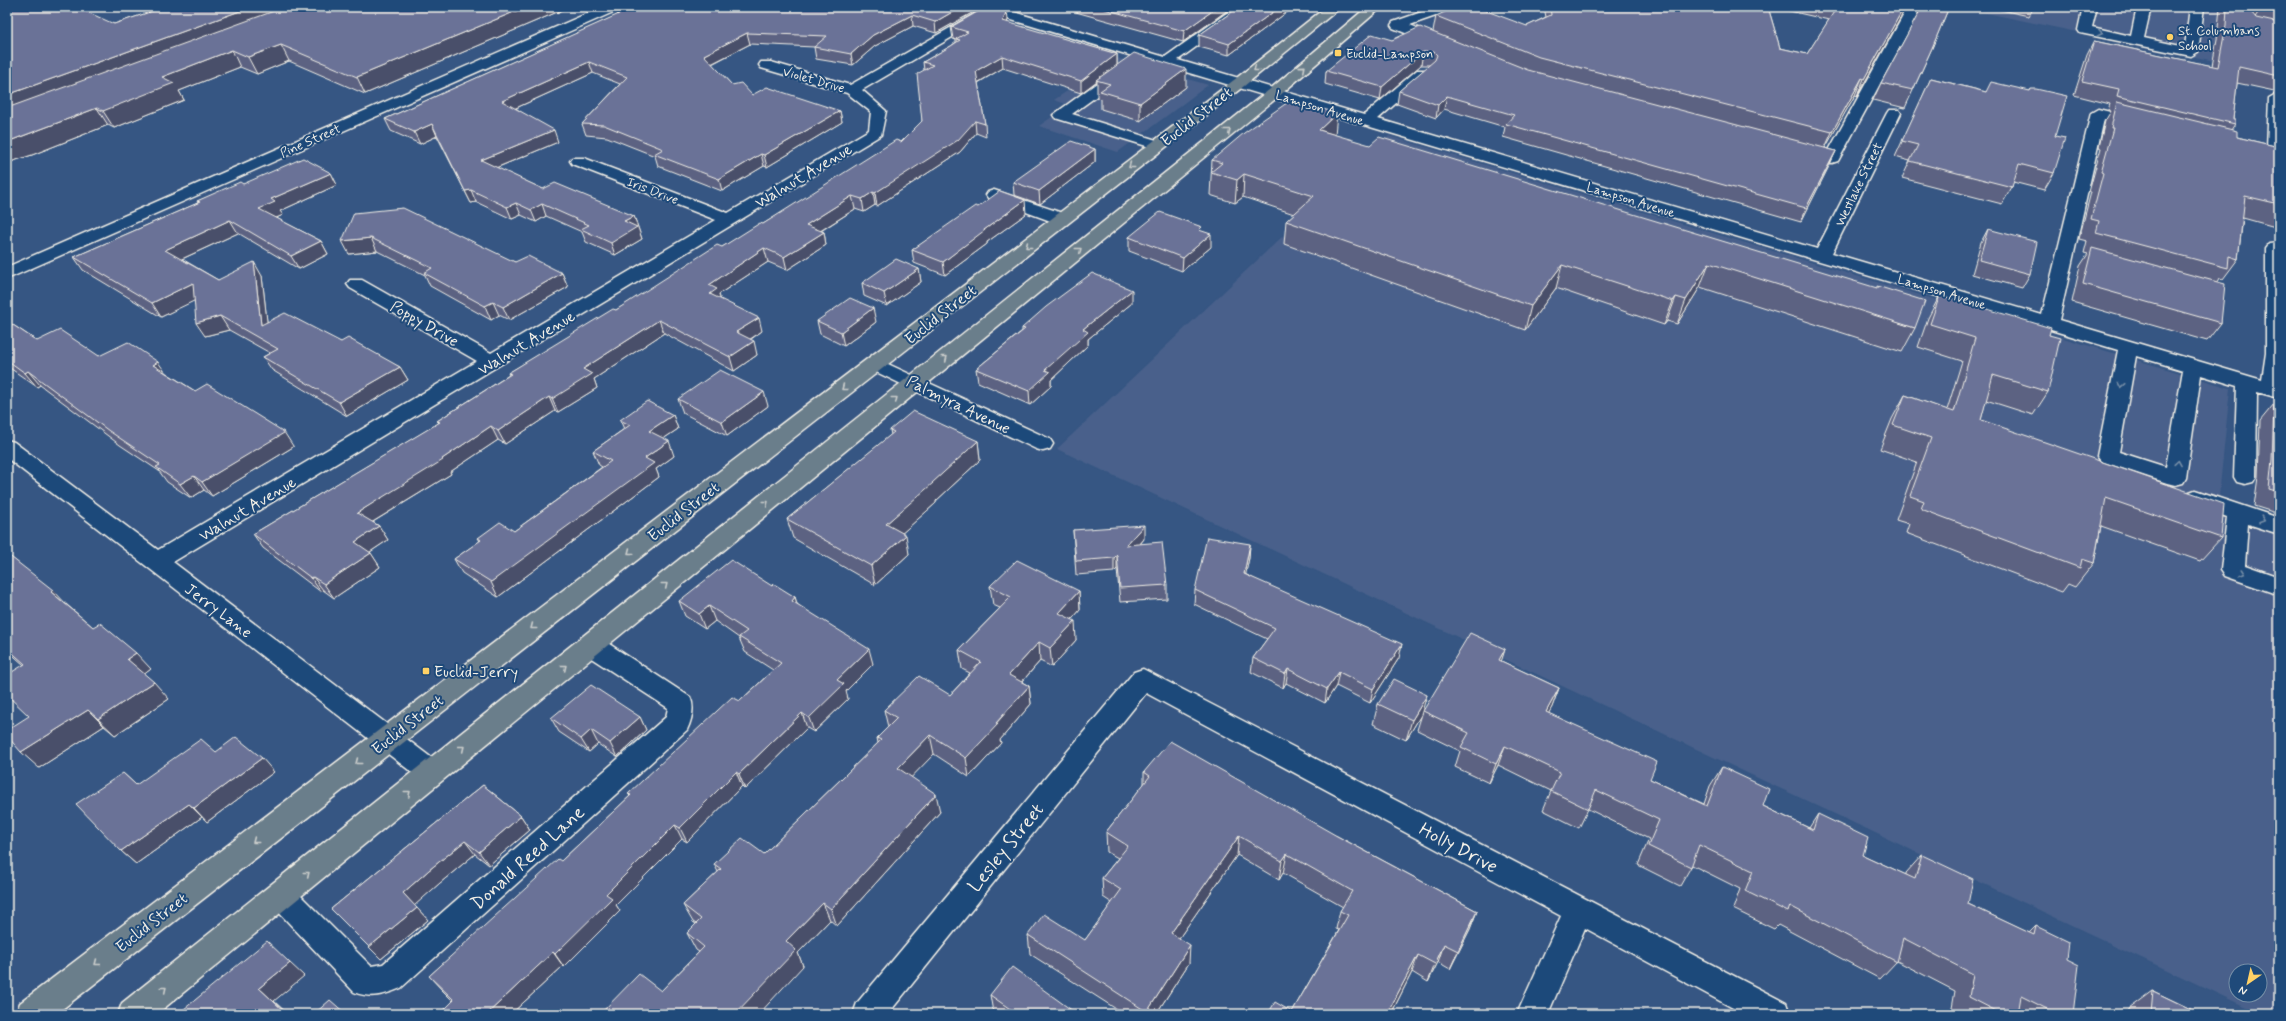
<svg xmlns="http://www.w3.org/2000/svg" width="2286" height="1021" viewBox="0 0 2286 1021" font-family="Mynerve,sans-serif">
<style>
.built{fill:#49618b;fill-rule:evenodd}
.lines{fill:none;stroke-linecap:round;stroke-linejoin:round}
.minor-casing{stroke:#f4f1e8;stroke-width:3}
.major-casing{stroke:#f4f1e8;stroke-width:3}
.minor{fill:#1f4a7a;fill-rule:evenodd}
.major{fill:#6b7e8b;fill-rule:evenodd}
.wall{fill:#5b6282;stroke:#f4f1e8}
.shaded-wall{fill:#4a506a;stroke:#f4f1e8}
.building{fill:#6a7297;stroke:#f4f1e8}
.oneway{stroke:#748da6}
.oneway2{stroke:#cbcecc}
.poi-dot{fill:#ffd166;stroke:#1f4a7a;stroke-width:1.5}
.labels{text-anchor:middle;stroke-width:4;stroke-linejoin:round;paint-order:stroke}
.far-poi-label{font-size:13px;fill:#f4f1e8;stroke:#1f4a7a;text-anchor:start}
.far-street-label{font-size:13px;fill:#f4f1e8;stroke:#1f4a7a}
.street-label{font-size:16px;fill:#f4f1e8;stroke:#1f4a7a}
.poi-label{font-size:16px;fill:#f4f1e8;stroke:#1f4a7a;text-anchor:start}
.near-street-label{font-size:19px;fill:#f4f1e8;stroke:#1f4a7a}
</style>
<rect width="100%" height="100%" fill="#365683"/>
<filter id="ink" filterUnits="userSpaceOnUse"><feTurbulence type="fractalNoise" baseFrequency=".025" numOctaves="2"/><feDisplacementMap in="SourceGraphic" scale="8" xChannelSelector="R" yChannelSelector="G"/><feConvolveMatrix kernelMatrix="1 2 1 2 8 2 1 2 1" color-interpolation-filters="sRGB"/></filter>
<g filter="url(#ink)">
<path class="built" d="M1958 7H2245L2238 66Z
M1117 58 1208 85 1118 152 1039 126 1069 105 1054 100Z
M1389 136 2230 388 2219 496 2279 516V1014H2261L1057 449ZM2236 971H2260V995H2236Z"/>
<g class="lines">
<g class="minor-casing">
<path id="minor" d="M602 7H620L618 10 7 279V267Z
M976 7H997L1165 57 1235 7H1251L1178 60 1364 115 1417 70H1427L1429 73 1427 76 1378 119 1817 249 1887 113 1889 110H1899L1901 113 1832 253 2042 315 2091 113 2098 109 2143 120 2146 123 2143 126 2138 128 2104 119 2059 320 2262 380 2266 353V248L2269 244 2279 243V398L2257 392 2256 477 2253 482 2245 484 2237 482 2234 477 2237 386 2201 375 2186 478 2183 483 2175 485 2167 483 2101 461 2097 456 2118 350 978 10ZM2136 356 2183 370 2166 467 2119 452Z
M1436 7H1455L1453 10 1410 25 1445 39 1447 42 1445 45H1435L1393 28 1391 25 1393 22Z
M1873 7H1897L1916 11 1918 14 1838 161 1832 163 1804 155 1802 152 1804 149 1810 147 1828 152 1903 16 1875 10Z
M2083 7H2097L2092 27 2131 36 2137 7H2151L2144 38 2185 47 2190 7H2204L2198 52 2191 56 2080 33 2078 30Z
M978 12 983 13 985 16 983 19 862 90 886 111 881 135 173 562 441 765 445 773 441 781 432 784 423 781 7 458V440L14 442 158 550 477 361 350 288 347 284 350 280H362L491 353 716 220 572 164 570 161 572 158H584L728 213 869 130 871 112 847 93 761 68 759 65 761 62H771L850 85Z
M1121 68 1128 72 1126 75 1072 114 1163 142 1166 145 1163 148H1153L1055 118 1053 115 1116 69Z
M2276 94H2279V154L2269 151 2267 148 2269 98Z
M994 190 1068 215 1070 219 1068 223H1056L988 198 986 195 988 192Z
M875 358 1050 439 1053 444 1050 449 1043 451 1036 449 868 368 865 364 868 360Z
M2195 490 2279 518V534L2248 524 2245 565 2279 577V595L2225 576 2221 570 2227 517 2187 503 2184 498 2187 493Z
M591 635 600 638 690 697C695 707 692 719 687 730L401 988C385 995 370 999 354 992L271 904 267 895 271 886 281 882 291 886 371 966 383 964 666 717 668 708 582 652 579 645 582 638Z
M1143 669 1786 1003 1790 1014H1744L1585 928 1548 1014H1517L1561 916 1146 693 888 1014H853L857 1003 1134 672Z"/>
</g>
<g class="major-casing">
<path id="major" d="M1326 7H1341L1244 86 56 1014H16L20 1003 1234 80Z
M1367 7H1382L1279 96 157 1014H118L122 1003 1269 90Z"/>
</g>
<use href="#minor" class="minor"/>
<use href="#major" class="major"/>
</g>
<path class="wall" d="M7 7 114 24 160 9 156 7H569L365 94 289 61 257 74 240 67 179 91 184 100 114 128 108 125 32 155 7 163Z
M615 7H976L977 10 936 33 913 26 875 46 853 65 816 59 814 47 750 44 712 64 732 85 752 95 840 111 842 122 767 167 764 166 722 191 658 166 655 156 607 137 586 135 582 124 620 84 593 73 516 108 558 142 496 168 543 189 634 216 642 239 615 255 586 242 582 232 546 216 536 222 521 215 512 219 476 202 471 203 437 136 420 144 391 131 385 119 618 15Z
M1058 7H1232L1183 42Z
M1239 7H1294L1229 55 1199 47V35Z
M1544 7H1768L1780 48 1807 54 1829 20 1772 7H1949L1932 48 1905 108 1873 100 1881 83 1919 13 1916 10 1905 7 1901 17 1857 96 1855 95 1825 148 1836 151 1830 164 1801 222 1503 137 1505 127 1444 109 1436 118 1397 104 1399 91 1430 65H1421L1380 100 1325 84 1326 71 1392 40 1433 32 1436 16 1527 26 1546 17Z
M1987 7H2034L2029 16Z
M2220 7H2279V92L2237 83 2233 119 2235 124 2231 130 2237 137 2279 147V228L2243 218 2238 259 2223 279 2220 278 2218 282 2221 323 2207 341 2072 302 2080 266 2088 254 2084 253 2087 241 2079 239 2091 192H2089L2101 148 2099 147 2105 121 2111 111 2108 110 2110 104 2074 95 2087 55 2094 41 2212 66 2217 39Z
M1008 20 1007 23 1117 54V65L1186 87 1140 121 1101 109V99L1097 98V81L1081 93 1003 68 978 83 985 124 986 137 976 133 960 152 877 206 875 205 864 212 855 209 821 231 824 232 826 245 787 270 768 262 719 294 720 299 762 331 750 340 757 355 734 371 664 333 594 379 597 388 558 412 555 411 505 444 498 440 450 472 451 474 373 522 379 526 388 540 370 552 380 567 334 598 323 590 321 592 263 548 253 534 439 423 437 421 509 375 508 373 616 310 722 247 763 224 901 142 922 121 924 70 923 62 951 46 956 42V40L953 39 951 27Z
M1931 78 1986 92 2030 91 2031 89 2055 136 2054 173 2044 190 2013 182 2012 187 2002 204 1902 178 1910 161 1895 157Z
M1335 135 1915 328 1902 352 1700 287 1677 324 1667 321 1664 325 1556 288 1525 330 1284 244 1286 221 1294 214 1243 197 1235 203 1210 195 1212 160Z
M1095 149V162L1040 204 1014 195 1013 182Z
M331 173 337 185 280 211 283 215 276 218 321 241 328 254 299 269 238 233 182 259 218 280 262 276 267 322 341 342 400 367 408 380 347 416 272 370 263 357 270 353 229 330 205 336 194 300 161 317 83 270 74 257 198 203 197 201 243 184Z
M978 207 1026 214 987 242V244L945 275 914 263 912 250Z
M354 213 515 262 562 273 568 287 509 320 499 315 491 320 430 286 425 275 377 251 349 254Z
M1988 229 2030 274 2022 288 1972 274 1981 242Z
M1129 237 1211 247 1182 271 1129 251Z
M919 269 921 282 887 306 864 296 862 283Z
M1940 295 2049 335 2048 392 2033 415 1986 400 1981 420 2221 538 2200 561 2101 526 2094 563 2075 587 2068 584 2062 592 1906 533 1909 524 1896 520 1917 462 1880 449 1892 419 1905 395 1947 410 1962 361 1918 347 1928 318Z
M1132 303 1088 339V345L1051 380V386L1030 405 978 382 976 369 1022 331V328Z
M7 321 37 341 165 372 195 391 293 446V447L212 496 204 490 191 498 167 482 159 471 120 445 40 385 37 387 7 366Z
M817 321 876 322 844 346 820 334Z
M678 399 768 406 727 436 683 413Z
M2274 404 2279 406V514L2254 506 2258 477 2260 421Z
M673 415 678 429 663 439 674 456 656 469 659 477 498 597 462 573 454 559 480 541 478 538 514 531 602 467 599 465 593 451 624 429 620 420Z
M890 430 978 441 980 460 936 501V503L902 533 909 554 875 585 793 538 787 519 891 435Z
M1073 530 1144 539 1140 544 1167 585V599L1120 602 1117 569 1114 572 1076 575Z
M1250 544 1249 558 1245 574 1399 658 1370 703 1336 686 1325 703 1286 683 1283 688 1251 672 1253 658 1267 639 1194 604 1195 590Z
M7 554 93 627 151 669 144 674 169 699 115 735 104 726 39 768 29 716 24 665 7 650Z
M772 586 795 597 797 604 873 664 846 691 848 699 814 732 807 728 745 789 742 786 687 842 682 839 616 905 620 911 564 967 563 966 511 1014H440L453 1001 441 989 429 976 561 861 630 796 628 794 740 701 773 670 745 652 739 638 715 621 705 629 685 616 679 601Z
M990 586 1079 591 1080 610 1072 619 1076 640 1052 667 1040 661 1022 682 1029 686 1031 704 1000 740 1001 743 969 777 934 754 911 777 940 812 837 926 830 920 798 953 803 966 661 991 699 952 696 950 687 933 696 924 693 922 683 905 718 872 714 864 764 854 878 743 877 738 888 727 884 710 950 695 970 673 962 669 959 650 1000 608 993 605Z
M1505 649 1501 661 1559 688 1552 707 1548 713 1650 779 1704 804 1710 786 1722 767 1763 806 1809 828 1818 814 1863 855 1906 875V873L1922 855 1968 904 2029 933 2036 926 2067 959 2073 1014H1951L1955 991 1897 961 1880 979 1778 925 1774 929 1733 909 1740 889 1692 865 1680 886 1638 865 1649 839 1588 809 1579 828 1543 810 1551 791 1498 765 1489 783 1455 767 1460 751 1417 730 1423 711Z
M1378 704 1421 715 1406 740 1373 724Z
M640 717 646 730 617 757 598 744 589 752 559 732 551 718Z
M216 752 274 772 207 822 202 817 136 864 121 851 123 773 136 785Z
M1144 772 1337 836 1477 911 1470 929 1450 969 1438 962 1428 982 1412 972 1392 1012H1292L1339 930 1336 929 1340 911 1343 907 1283 873 1279 880 1237 855 1179 938 1189 963 1156 1014H1124L1030 954 1028 935 1085 940 1112 903 1103 897 1102 878 1118 858 1107 852 1106 832 1144 784Z
M483 785 521 816 530 830 489 865 475 854 440 883 414 905 428 920 381 959 331 909Z
M2153 991 2201 1014H2129V1009Z
M990 995 1077 1014H996L993 1012Z
M2121 1010 2128 1014H2116Z"/>
<path class="shaded-wall" d="M251 7H302L7 116V95Z
M526 7H569L365 94 357 77Z
M961 7H976L977 10 936 33 935 22Z
M1218 7H1232L1183 42 1184 31Z
M1280 7H1294L1229 55V44Z
M1904 7H1905L1901 17 1857 96 1864 79Z
M2261 8 2252 22V13Z
M1007 9 1008 20 1004 33 1003 21Z
M912 15 913 26 875 46 853 65 851 54 873 35Z
M747 33 750 44 707 66 704 55Z
M281 45 289 61 257 74 248 57Z
M232 50 240 67 179 91 184 100 114 128 103 111 162 77Z
M1423 52 1421 65 1380 100 1382 87Z
M1117 54V66L1096 80 1097 81 1081 93V81Z
M1002 56 1003 68 977 83 976 71Z
M589 62 593 73 507 112 502 101Z
M1186 69V87L1140 121V103Z
M1862 78 1855 95 1824 150 1832 132Z
M1447 96 1444 109 1436 118 1438 105Z
M97 108 108 125 32 155 7 163V142Z
M840 111 842 122 767 167 764 155Z
M1337 113 1335 135 1319 130Z
M975 121 976 133 960 152 877 206 875 193Z
M432 124 437 136 420 144 414 132Z
M554 130 558 142 486 172 481 160Z
M1095 149V162L1040 204 1039 191Z
M1836 151 1830 164 1801 222 1806 208Z
M761 154 764 166 722 191 719 179Z
M331 173 337 185 280 211 283 215 267 222 259 209 271 199Z
M1244 174 1243 197 1235 203 1237 180Z
M471 190 476 202 471 203 465 191Z
M873 192 875 205 864 212 862 199Z
M852 196 855 209 809 238 806 225Z
M1025 200 1026 214 987 242V244L945 275 943 262 984 230Z
M516 203 521 215 512 219 507 207Z
M542 204 546 216 536 222 531 210Z
M634 216 642 239 615 255 611 243 624 221Z
M230 220 238 233 173 263 165 250Z
M824 232 826 245 787 270 784 257Z
M1211 234V247L1182 271 1183 258Z
M371 238 377 251 349 254 342 241Z
M321 241 328 254 299 269 291 256Z
M764 248 768 262 719 294 721 302 710 294 709 285Z
M254 262 262 276 269 339 261 325Z
M1709 263 1700 287 1677 324 1686 300Z
M1562 265 1556 288 1525 330 1531 306Z
M919 269 921 282 887 306 884 293Z
M562 273 568 287 509 320 503 307Z
M193 283 202 297 161 317 152 303Z
M1132 290V303L1088 339V345L1051 380V386L1030 405 1029 391 1045 370 1083 329Z
M1676 297 1667 321 1664 325 1673 301Z
M493 302 499 315 491 320 485 306Z
M873 308 876 322 844 346 841 332Z
M220 316 229 330 205 336 196 323Z
M759 318 762 331 740 346 736 332Z
M659 320 664 333 594 379 597 388 558 412 552 399 583 369Z
M754 341 757 355 734 371 730 357Z
M158 362 168 376 153 365Z
M400 367 408 380 347 416 339 402Z
M28 371 40 385 37 387 25 373Z
M764 392 768 406 727 436 722 422Z
M549 397 555 411 505 444 498 431Z
M673 415 678 429 654 445 649 431Z
M491 426 498 440 450 472 451 474 366 526 357 513 442 459Z
M284 432 293 446V447L212 496 202 482Z
M669 441 674 456 656 469 659 477 498 597 491 582 645 458Z
M978 441 980 460 936 501V503L890 544 886 524Z
M194 476 204 490 191 498 180 484Z
M1144 525V539L1127 559 1126 545Z
M379 526 388 540 364 556 355 542Z
M906 535 909 554 875 585 871 566Z
M1250 544 1249 558 1243 588 1244 574Z
M371 553 380 567 334 598 324 584Z
M1117 555V569L1114 572V558Z
M313 577 323 590 321 592 311 578Z
M53 590 69 607 51 592Z
M1079 591 1080 610 1061 632 1059 613Z
M795 597 799 612 792 601Z
M709 606 715 621 705 629 699 614Z
M1075 621 1076 640 1052 667 1050 648Z
M1039 642 1040 661 1011 694 1009 675Z
M1402 644 1399 658 1370 703 1373 689Z
M869 649 873 664 846 691 848 699 814 732 809 718 837 680Z
M1505 649 1499 669V660Z
M136 653 151 669 142 676 127 659Z
M1288 669 1286 683 1283 688 1285 674Z
M1339 672 1336 686 1325 703 1327 689Z
M154 682 169 699 115 735 98 719Z
M1029 686 1031 704 1000 740 1001 743 969 777 966 758Z
M1559 688 1552 707 1539 732 1546 712Z
M1427 695 1421 715 1406 740 1412 720Z
M88 710 104 726 39 768 21 752Z
M802 713 807 728 745 789 739 774Z
M640 717 646 730 617 757 610 743Z
M591 730 598 744 589 752 581 739Z
M930 735 934 754 902 787 898 768Z
M1505 746 1498 765 1489 783 1496 764Z
M262 758 274 772 207 822 194 808Z
M736 772 742 786 687 842 680 828Z
M936 794 940 812 837 926 831 909Z
M189 804 202 817 136 864 121 851Z
M521 816 530 830 489 865 479 852Z
M675 825 682 839 616 905 620 911 564 967 555 954 606 894Z
M1239 836 1237 855 1170 951 1171 933Z
M465 841 475 854 440 883 414 906 403 893 429 870Z
M1287 854 1283 873 1279 880 1282 861Z
M823 903 830 920 798 953 803 966 759 1014H735L786 941Z
M417 908 428 920 381 959 369 947Z
M1477 911 1470 929 1450 969 1458 951Z
M1444 944 1438 962 1428 982 1435 964Z
M1190 945 1189 963 1156 1014H1147V1012Z
M553 952 563 966 511 1014H487Z
M1418 955 1412 972 1391 1014 1389 1010Z
M290 963 304 976 274 1001 288 1014H287L259 988Z"/>
<path class="building" d="M7 7H76L114 24 165 7H251L7 95Z
M285 7H526L357 77 281 45 248 57 232 50 162 77 174 83 103 111 97 108 20 137 7 142V108Z
M616 7H961L935 22 912 15 873 35 851 54 814 47 827 36 747 33 704 55 732 85 741 83 752 95 767 87 840 111 764 155 761 154 719 179 654 154 663 149 604 125 582 124 627 77 589 62 502 101 554 130 481 160 543 189 555 183 634 216 624 221 637 227 611 243 581 229 589 225 542 204 531 210 516 203 507 207 471 190 465 191 432 124 414 132 385 119 619 14Z
M986 7H1001L1007 9 1003 21 1117 54 1081 81 1002 56 976 71 985 124 975 121 958 140 875 193 873 192 862 199 852 196 806 225 824 232 784 257 764 248 709 285 717 289 710 294 759 318 736 332 754 341 730 357 659 320 583 369 592 374 552 399 549 397 498 431 491 426 442 459 443 460 357 513 379 526 355 542 371 553 324 584 313 577 311 578 253 534 440 422 437 421 511 374 508 373 613 309 616 310 717 245 722 247 760 223 763 224 896 140 901 142 922 121 917 74 933 65 923 62 951 46 960 40 956 39 968 32 951 27Z
M1097 7H1218L1184 31Z
M1239 7H1280L1229 44 1199 35Z
M1456 7H1476L1527 26 1551 15 1550 7H1768L1780 48 1807 54 1837 7H1904L1864 79 1862 78 1832 132 1539 57 1436 16Z
M1922 7H1949L1932 48 1913 90 1881 83Z
M2227 7H2279V12L2261 8 2252 13 2256 18 2279 23V76L2239 67 2233 119H2235V124L2117 96 2119 89 2082 81 2094 41 2218 67 2226 25Z
M1420 27 1528 70 1836 151 1806 208 1506 124 1514 115 1447 96 1438 105 1399 91 1435 60 1437 55 1434 52H1423L1382 87 1326 71 1372 34 1392 40Z
M1134 53 1186 69 1140 103 1100 91 1110 84 1096 80Z
M1931 78 1986 92 1991 82 2030 91 2031 89H2036L2067 96 2055 136 2065 138 2054 173 2019 164 2012 187 1910 161 1918 145 1902 141Z
M1291 100 1337 113 1319 130 1370 145 1379 137 1877 288V286L1925 301 1915 328 1709 263 1686 300 1676 297 1673 301 1562 265 1531 306 1286 221 1314 196 1244 174 1237 180 1211 172 1222 163 1212 160 1244 133Z
M2117 102 2237 131V137L2279 147V204L2245 196 2238 259 2229 256 2228 268 2096 233 2099 221 2091 219 2103 173 2101 172 2113 128H2111Z
M1071 141 1095 149 1039 191 1013 182Z
M303 158 331 173 271 199 275 202 259 209 321 241 291 256 230 220 165 250 218 280 254 262 261 325 285 313 341 342 348 338 400 367 339 402 263 357 278 349 220 316 196 323 193 283 152 303 74 257 200 202 197 201 240 182 243 184Z
M1000 191 1025 200 984 230H985L943 262 912 250 975 206 978 207Z
M403 208 515 262 528 256 562 273 503 307 493 302 485 306 424 273 432 268 371 238 342 241 354 213Z
M1160 212 1202 227 1199 230 1211 234 1183 258 1129 237Z
M1988 229 2037 242 2030 274 1979 260Z
M2092 248 2225 284 2221 323 2083 284Z
M896 259 919 269 884 293 862 283Z
M1092 273 1132 290 1083 329 1088 332 1045 370 1050 372 1029 391 976 369 1025 329 1022 328 1046 307Z
M1940 295 2051 328 2049 335 2060 338 2048 392 1993 375 1981 420 2224 504 2221 538 2106 498 2094 563 2082 559 2080 568 1921 509 1924 501 1910 496 1931 438 1893 425 1905 395 1954 412 1975 338 1930 324Z
M850 298 873 308 841 332 817 321Z
M7 321 37 341 60 330 99 356 128 342 158 362 153 365 195 391 207 384 284 432V433L202 482 194 476 180 484 156 467 160 465 109 431 28 371 25 373 7 360Z
M720 370 764 392 722 422 678 399Z
M647 401 673 415 649 431 669 441 645 458 654 463 491 582 454 559 481 540 478 538 500 522 514 531 611 461 593 451 630 425 620 420Z
M2274 404 2279 406V492L2269 489 2272 460Z
M913 411 978 441 932 483H933L886 524 906 535 871 566 787 519 894 432 890 430Z
M1144 525 1126 545 1162 542 1167 585 1120 588 1117 555 1114 558 1076 561 1073 530Z
M1207 537 1250 544 1244 574 1402 644 1373 689 1339 672 1327 689 1288 669 1285 674 1253 658 1275 628 1195 590Z
M7 554 53 590 51 592 93 627 100 623 136 653 127 659 154 682 98 719 88 710 21 752 7 736V730L29 716 7 695V675L25 664 7 648Z
M731 560 772 586 774 584 795 597 792 601 869 649 837 680 844 684 809 718 802 713 739 774 736 772 680 828 675 825 606 894 612 898 555 954 553 952 487 1014H440L454 1000 429 976 558 859 561 861 631 795 628 794 732 697 740 701 781 663 739 637 747 631 709 606 699 614 679 601Z
M1017 560 1079 591 1059 613 1075 621 1050 648 1039 642 1009 675 1029 686 996 723 998 724 966 758 930 735 898 768 936 794 831 909 823 903 786 941 796 950 735 1014H600L639 974 661 991 704 947 687 933 701 919 683 905 721 869 714 864 742 838 764 854 881 740 877 738 897 718 884 710 919 676 950 695 981 662 959 650 1011 597 990 586Z
M1470 633 1505 649 1499 660 1559 688 1546 712 1657 762 1650 779 1707 806 1722 767 1769 789 1763 806 1813 830 1818 814 1868 838 1863 855 1915 879 1922 855 1973 879 1968 904 2034 935 2036 926 2069 942 2067 959 2079 965 2073 1014H2057L2021 996 2018 1014H2002L1969 997 1973 974 1903 938 1897 962 1790 906 1788 912 1745 891 1753 871 1699 845 1691 867 1648 846 1659 820 1596 790 1588 809 1551 791 1560 772 1505 746 1496 764 1461 747 1469 733 1423 711Z
M1394 679 1427 695 1412 720 1378 704Z
M591 685 640 717 610 743 591 730 581 739 551 718Z
M236 737 262 758 194 808 189 804 121 851 76 804 123 773 136 785 201 739 216 752Z
M1170 741 1337 836 1477 911 1458 951 1444 944 1435 964 1418 955 1389 1010 1395 1014H1268L1275 1002 1292 1012 1348 915 1340 911 1352 891 1287 854 1282 861 1239 836 1171 933 1190 945 1147 1012 1028 935 1044 914 1085 940 1121 890 1102 878 1128 846 1106 832 1150 776 1144 772Z
M483 785 521 816 479 852 465 841 429 870 403 893 417 908 369 947 331 909Z
M267 941 290 963 259 988 287 1014H178Z
M1012 967 1077 1014H1011L1013 1011 990 995Z
M2153 991 2201 1014H2151Z
M330 1000 346 1014H314Z
M2121 1010 2128 1014H2121Z
M1642 1011 1647 1014H1639Z"/>
<defs><path id="oneway-chevron" d="M-2-3.5L2.5 0L-2 3.5" fill="none" stroke-width="1.6" stroke-linecap="round" stroke-linejoin="round"/></defs>
<g class="oneway">
<use href="#oneway-chevron" transform="translate(2100 33) rotate(12)"/>
<use href="#oneway-chevron" transform="translate(2121 385) rotate(101)"/>
<use href="#oneway-chevron" transform="translate(2178 463) rotate(-81)"/>
<use href="#oneway-chevron" transform="translate(2262 520) rotate(18)"/>
<use href="#oneway-chevron" transform="translate(2242 573) rotate(19)"/>
</g>
<g class="oneway2">
<use href="#oneway-chevron" transform="translate(1303 68) rotate(-41)"/>
<use href="#oneway-chevron" transform="translate(1256 69) rotate(141)"/>
<use href="#oneway-chevron" transform="translate(1228 131) rotate(-39)"/>
<use href="#oneway-chevron" transform="translate(1131 166) rotate(142)"/>
<use href="#oneway-chevron" transform="translate(1028 246) rotate(142)"/>
<use href="#oneway-chevron" transform="translate(1079 250) rotate(-39)"/>
<use href="#oneway-chevron" transform="translate(945 358) rotate(-39)"/>
<use href="#oneway-chevron" transform="translate(844 388) rotate(142)"/>
<use href="#oneway-chevron" transform="translate(895 399) rotate(-39)"/>
<use href="#oneway-chevron" transform="translate(766 503) rotate(-39)"/>
<use href="#oneway-chevron" transform="translate(630 552) rotate(142)"/>
<use href="#oneway-chevron" transform="translate(665 585) rotate(-39)"/>
<use href="#oneway-chevron" transform="translate(533 627) rotate(142)"/>
<use href="#oneway-chevron" transform="translate(564 667) rotate(-39)"/>
<use href="#oneway-chevron" transform="translate(462 748) rotate(-39)"/>
<use href="#oneway-chevron" transform="translate(358 762) rotate(142)"/>
<use href="#oneway-chevron" transform="translate(408 793) rotate(-39)"/>
<use href="#oneway-chevron" transform="translate(255 841) rotate(142)"/>
<use href="#oneway-chevron" transform="translate(307 874) rotate(-39)"/>
<use href="#oneway-chevron" transform="translate(97 963) rotate(142)"/>
<use href="#oneway-chevron" transform="translate(164 989) rotate(-39)"/>
</g>
</g>
<g class="poi-dot">
<circle cx="2170" cy="37" r="4"/>
<rect x="1334" y="49" width="8" height="8" rx="2"/>
<rect x="422" y="667" width="8" height="8" rx="2"/>
</g>
<g class="labels">
<g class="far-poi-label">
<text x="2178" y="35">St. Columbans<tspan x="2178" dy="15">School</tspan></text>
<text x="1346" y="58">Euclid-Lampson</text>
</g>
<g class="far-street-label">
<text transform="translate(814 79) rotate(16)" y="5">Violet Drive</text>
<text transform="translate(1320 107) rotate(17)" y="5">Lampson Avenue</text>
<text transform="translate(310 140) rotate(-24)" y="5">Pine Street</text>
<text transform="translate(1858 184) rotate(-64)" y="5">Westlake Street</text>
<text transform="translate(653 190) rotate(21)" y="5">Iris Drive</text>
<text transform="translate(1631 199) rotate(17)" y="5">Lampson Avenue</text>
<text transform="translate(1942 291) rotate(17)" y="5">Lampson Avenue</text>
</g>
<g class="street-label">
<text transform="translate(1196 116) rotate(-38)" y="6">Euclid Street</text>
<text transform="translate(803 175) rotate(-31)" y="6">Walnut Avenue</text>
<text transform="translate(940 314) rotate(-38)" y="6">Euclid Street</text>
<text transform="translate(425 323) rotate(30)" y="6">Poppy Drive</text>
<text transform="translate(526 342) rotate(-31)" y="6">Walnut Avenue</text>
<text transform="translate(959 404) rotate(26)" y="6">Palmyra Avenue</text>
<text transform="translate(247 508) rotate(-31)" y="6">Walnut Avenue</text>
<text transform="translate(683 511) rotate(-38)" y="6">Euclid Street</text>
<text transform="translate(219 610) rotate(37)" y="6">Jerry Lane</text>
<text transform="translate(407 724) rotate(-38)" y="6">Euclid Street</text>
<text transform="translate(151 922) rotate(-38)" y="6">Euclid Street</text>
</g>
<g class="poi-label">
<text x="434" y="677">Euclid-Jerry</text>
</g>
<g class="near-street-label">
<text transform="translate(1005 847) rotate(-51)" y="7">Lesley Street</text>
<text transform="translate(1459 847) rotate(28)" y="7">Holly Drive</text>
<text transform="translate(527 857) rotate(-42)" y="7">Donald Reed Lane</text>
</g>
</g>
<rect width="2286" height="1021" fill="none" stroke="#1f4a7a" stroke-width="24"/>
<rect x="12" y="12" width="2262" height="997" fill="none" stroke="#f4f1e8" stroke-width="1.5" filter="url(#ink)"/>
<g transform="translate(2248 983) rotate(214)"><circle r="19" fill="#1f4a7a" stroke="#748da6"/>
<path d="M0-3L7 15L0 10L-7 15Z" fill="#ffd166"/>
<text y="-6" font-size="11" font-weight="bold" text-anchor="middle" fill="#f4f1e8">N</text>
</g>
</svg>
